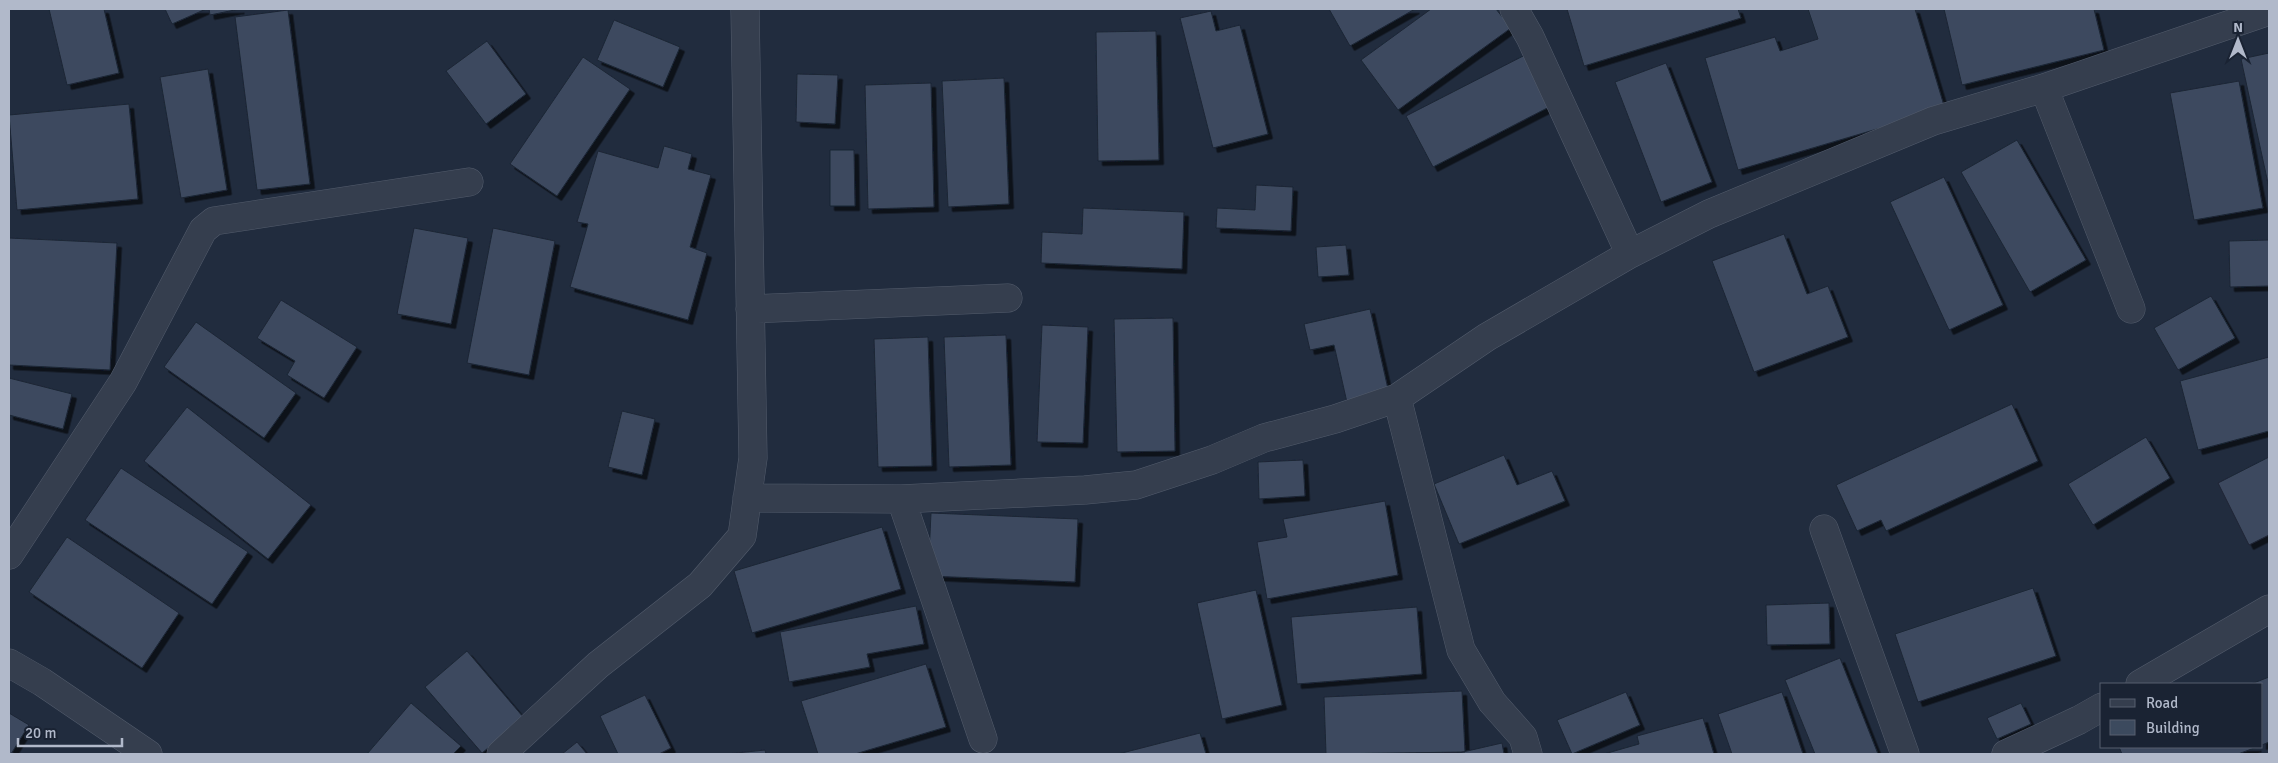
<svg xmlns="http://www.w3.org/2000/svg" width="2278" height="763" viewBox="0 0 2278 763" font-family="Signika,sans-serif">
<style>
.building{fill:#3c4a5e;stroke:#1c2535;filter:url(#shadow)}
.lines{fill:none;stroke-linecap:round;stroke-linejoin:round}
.minor-casing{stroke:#535c6c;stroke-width:29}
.minor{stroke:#353e4e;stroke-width:28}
</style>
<defs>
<filter id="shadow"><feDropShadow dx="4.5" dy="4.5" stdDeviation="0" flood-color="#0009"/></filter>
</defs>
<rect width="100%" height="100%" fill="#212c3e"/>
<path class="building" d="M49 9H104L119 73 67 85Z
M165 9H206L172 24Z
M209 9H240L210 15Z
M1329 9H1415L1350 46Z
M1431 9H1496L1511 28 1398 110 1361 60Z
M1567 9H1738L1741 18 1584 66Z
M1808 9H1915L1945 109 1738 170 1705 58 1775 37 1780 51 1818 39Z
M1944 9H2094L2104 50 1962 85Z
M288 10 310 184 257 190 235 17Z
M1211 11 1216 31 1240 25 1268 134 1213 148 1180 18Z
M614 20 680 47 663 87 597 60Z
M1156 31 1159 160 1098 161 1096 32Z
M487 41 526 94 486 124 446 71Z
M2269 53V188L2241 59Z
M1527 54 1553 105 1433 167 1406 116Z
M583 57 630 89 557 196 510 164Z
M1666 63 1712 182 1661 202 1615 82Z
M208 69 227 190 181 198 160 77Z
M797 74 838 75 835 124 796 122Z
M1004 78 1009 204 948 207 942 81Z
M2239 81 2263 208 2194 220 2170 93Z
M931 83 934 207 868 209 865 85Z
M129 104 138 199 17 210 9 115Z
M2017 140 2086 260 2030 292 1961 172Z
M664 146 692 154 688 169 711 175 690 247 707 253 688 320 570 287 588 224 577 222 598 151 658 168Z
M830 150H854L855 206H830Z
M1944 177 2003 305 1949 330 1890 202Z
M1256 185 1293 187 1291 231 1216 228 1217 208 1255 210Z
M1083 208 1184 212 1182 269 1041 263 1042 232 1082 234Z
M414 228 468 238 451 324 397 314Z
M493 228 555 241 529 375 467 363Z
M1784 234 1807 294 1828 286 1848 337 1754 372 1712 261Z
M9 238 117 243 110 370 9 365Z
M2269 240V286L2230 287 2229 241Z
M1346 245 1349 275 1318 277 1316 247Z
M2211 296 2235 338 2178 370 2154 328Z
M281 300 357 347 324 398 287 375 295 361 257 338Z
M1370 309 1390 398 1348 407 1334 345 1310 350 1304 324Z
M1173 318 1175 451 1117 452 1114 319Z
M196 322 296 393 264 438 164 367Z
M1042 325 1088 327 1083 443 1037 442Z
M1006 335 1011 465 949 467 944 337Z
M928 337 932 466 878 467 874 339Z
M2269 357V431L2198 450 2180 381Z
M9 378 72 394 63 429 9 415Z
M2012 404 2038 461 1886 531 1881 520 1857 531 1836 485Z
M187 407 311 505 268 559 144 461Z
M622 411 655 419 642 475 608 467Z
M2146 437 2170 478 2093 525 2068 484Z
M1504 455 1517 485 1552 471 1565 501 1459 544 1434 484Z
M2269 457V535L2249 545 2218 483Z
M1303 460 1305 496 1259 499 1258 462Z
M121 468 248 552 212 604 85 520Z
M1385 501 1398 575 1267 599 1257 542 1287 537 1283 519Z
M931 513 1078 519 1075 582 928 576Z
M882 527 901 589 752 633 734 571Z
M67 537 179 613 142 668 29 592Z
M2033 588 2056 656 1918 702 1895 634Z
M1256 590 1282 705 1222 719 1197 603Z
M1829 603 1830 644 1767 645 1766 605Z
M916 606 924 644 867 654 870 667 789 682 780 632Z
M1417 607 1422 674 1297 684 1291 617Z
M467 651 524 718 482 753 425 687Z
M1840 658 1878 754H1815L1785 680Z
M926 664 946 727 855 754H818L801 701Z
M2269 677V742L2262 745V684H2251Z
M1462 691 1465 752 1326 754 1324 697Z
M1626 692 1640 725 1572 754 1557 720Z
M1782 692 1803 754H1732L1718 714Z
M645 695 671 748 659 754H618L600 716Z
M411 703 461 746 453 754H367Z
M2021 703 2031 724 1997 739 1987 718Z
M9 713 29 725 11 754H9Z
M1703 718 1714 754H1604L1639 744 1637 736Z
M1200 733 1206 754H1118Z
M577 742 587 754H562Z
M1502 743 1504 754H1454Z
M2119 747H2257L2238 754H2122Z
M765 750 766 754H727Z"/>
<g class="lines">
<g class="minor-casing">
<path id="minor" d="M1514 9 1530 37 1630 254
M2044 88 2131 309
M750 309 1008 298
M1397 398 1461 650 1492 702 1523 737 1528 754
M747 498 901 499 1085 490 1136 485 1212 460 1264 438 1335 419 1397 398 1487 337 1630 254 1709 214 1933 121 2044 88 2269 11
M901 499 983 739
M1824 529 1905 754
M9 555 123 382 203 230 214 221 469 182
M9 663 42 682 148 754
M2140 684 2269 609
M501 754 598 665 700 585 742 536 753 458 745 9
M2006 754 2079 720 2102 707"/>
</g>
<use href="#minor" class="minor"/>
</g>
<rect width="2278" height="763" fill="none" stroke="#b1b9ca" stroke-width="20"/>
<rect x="2100" y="683" width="162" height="65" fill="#1a2333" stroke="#565f6f"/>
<rect x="2110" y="699" width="25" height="8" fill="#353e4e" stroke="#565f6f"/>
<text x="2146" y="708" font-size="15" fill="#b1b9ca">Road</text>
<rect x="2110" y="720" width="25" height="15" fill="#3c4a5e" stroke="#565f6f"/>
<text x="2146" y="733" font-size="15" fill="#b1b9ca">Building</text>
<g transform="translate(2238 40)" stroke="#1a2333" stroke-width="4" paint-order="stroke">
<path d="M0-4L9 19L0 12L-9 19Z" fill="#b1b9ca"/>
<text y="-8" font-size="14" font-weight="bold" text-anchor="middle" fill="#b1b9ca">N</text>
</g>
<path d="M18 738v8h104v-8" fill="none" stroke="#b1b9ca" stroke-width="2.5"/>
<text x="25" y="738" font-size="15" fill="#b1b9ca" stroke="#1a2333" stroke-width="4" paint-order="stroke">20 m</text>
</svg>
